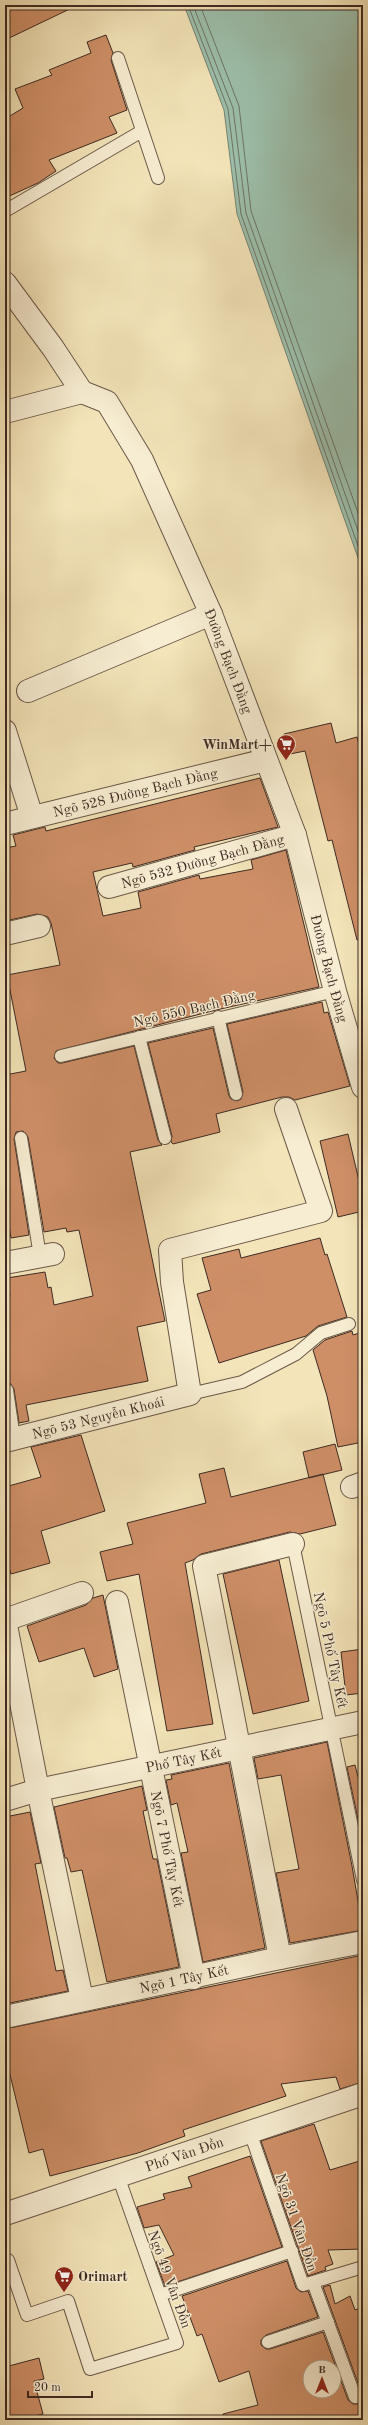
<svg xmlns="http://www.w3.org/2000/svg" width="368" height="2425" viewBox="0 0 368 2425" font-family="'Old Standard TT',serif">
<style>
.water{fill:#9cbfab;stroke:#768374}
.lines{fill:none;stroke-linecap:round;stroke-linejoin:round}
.shore{stroke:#6d7466;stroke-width:1}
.building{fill:#ce8f67;stroke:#3e2a22;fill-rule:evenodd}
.service-casing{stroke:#6b5848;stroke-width:14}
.minor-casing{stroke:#6b5848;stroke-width:24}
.tertiary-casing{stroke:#6b5848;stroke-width:24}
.service{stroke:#f7edd2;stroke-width:12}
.minor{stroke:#f7edd2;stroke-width:22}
.tertiary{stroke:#f7edd2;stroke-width:22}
.labels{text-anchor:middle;stroke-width:3;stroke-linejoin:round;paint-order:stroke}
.street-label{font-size:14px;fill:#3e2a22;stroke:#f7edd2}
.poi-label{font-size:14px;font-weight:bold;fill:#3e2a22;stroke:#f7edd2;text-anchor:end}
</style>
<rect width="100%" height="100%" fill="#f3e4b9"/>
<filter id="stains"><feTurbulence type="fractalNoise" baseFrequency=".005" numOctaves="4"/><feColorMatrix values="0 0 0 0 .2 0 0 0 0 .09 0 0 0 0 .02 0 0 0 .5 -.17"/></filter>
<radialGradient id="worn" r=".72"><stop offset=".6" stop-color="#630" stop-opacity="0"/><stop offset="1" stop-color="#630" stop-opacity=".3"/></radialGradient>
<path class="water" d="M184 5H363V572L237 214 224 110Z"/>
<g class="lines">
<path class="shore" d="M188 5 228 109 241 214 363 560
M193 5 233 108 246 213 363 545
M200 5 239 106 251 211 363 527"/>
</g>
<path class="building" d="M5 5H78L5 40Z
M106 35 113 53 111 60 127 110 109 117 117 133 49 160 56 171 38 183 5 198V119L23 108 15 89 52 75 49 70 91 53 87 42Z
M331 723 336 743 357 737 360 749H363V939L357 940 332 840 328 841 305 751 290 754 284 734Z
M260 778 278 827 194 847 195 850 133 867 132 863 93 872 103 916 141 908 138 892 199 875 200 879 253 869 251 860 286 850 319 987 216 1010 56 1051 54 1058 58 1063H62L134 1046 158 1140 162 1145 130 1152 165 1321 137 1327 148 1381 26 1405 29 1421 19 1423 14 1389 10 1383H5V1312L8 1311 6 1295H10L7 1278 45 1272 48 1288 51 1287 54 1305 93 1296 79 1230 67 1232 66 1228 44 1232 28 1137 23 1131 16 1132 14 1139 29 1235 11 1238 8 1220 5 1221V1075L26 1071 7 975 60 965 51 923 48 917 37 914 5 921V848L16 846 13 835 45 827 46 831Z
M322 1002 324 1013 328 1012 350 1086 295 1100 289 1097H282L216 1114 220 1132 173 1144 171 1142 172 1136 148 1043 213 1028 229 1096 231 1099 237 1101 241 1099 243 1092 227 1024Z
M348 1134 363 1198V1211L338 1217 320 1141Z
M320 1238 325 1255 327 1254 347 1317 318 1326 306 1336 219 1363 197 1294 211 1290 202 1258 239 1249 241 1258Z
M352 1331 353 1335 363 1332V1442L338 1447 327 1396 313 1350 325 1340Z
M81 1435 105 1511 41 1531 50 1563 11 1574 5 1553V1487L41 1477 31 1447Z
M335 1444 342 1470 309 1478 303 1452Z
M224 1468 231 1497 323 1474 336 1525 300 1534 290 1532 201 1554 193 1560 185 1563 213 1724 167 1731 139 1574 107 1581 100 1552 133 1544 127 1523 206 1503 199 1474Z
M279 1560 309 1701 253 1714 223 1574Z
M103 1595 118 1669 94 1677 84 1648 39 1662 27 1626 86 1605 93 1598Z
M363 1649V1693L346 1695 341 1652Z
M327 1742 352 1866 363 1930 290 1943 276 1873 299 1869 281 1775 258 1779 254 1758Z
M229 1763 265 1948 203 1962 181 1853 188 1852 177 1803 171 1805 166 1780 172 1779 171 1775Z
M355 1765 358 1777 363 1776V1843L347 1767Z
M142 1786 147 1810 143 1811 153 1859H157L179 1967 107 1982 82 1870 71 1872 67 1858H65L54 1807Z
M30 1812 41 1863 35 1864 56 1971 63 1970 68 1991 5 2004V1817Z
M363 1955V2082L340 2089 336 2077 281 2084 286 2096 183 2130 185 2136 138 2153 50 2176 43 2149 29 2153 5 2054V2029Z
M314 2124 330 2170 363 2160V2249L328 2250 333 2264 325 2267 326 2270 308 2276 261 2141Z
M250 2156 282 2247 165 2286 156 2262 174 2255 159 2225 144 2228 137 2207 165 2199 163 2194 192 2187 188 2177Z
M287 2261 296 2288 301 2292 308 2291 318 2317 266 2335 261 2340V2345L266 2349H270L323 2332 348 2400 353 2404H358L362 2399V2394L323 2287 330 2285 335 2304 350 2296 355 2310 363 2307V2420H223V2414L258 2405 249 2371 219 2382 202 2334 197 2336 182 2296ZM310 2367H334V2391H310Z
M39 2358 44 2379 34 2381 43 2414 23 2419 22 2416 5 2420V2367Z"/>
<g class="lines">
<g class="service-casing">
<path id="service" d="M118 58 158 178
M5 211 142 131
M218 1017 236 1094
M139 1037 165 1138
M61 1056 335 991
M21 1138 40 1256
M7 1390 14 1438
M190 1394 242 1382 296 1354 321 1333 349 1324
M293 1544 363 1880
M250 2132 303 2285 363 2267
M5 2261 8 2260 27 2315 68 2301 90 2369 177 2343 118 2176
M313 2282 355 2397
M160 2295 292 2251
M268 2342 328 2322"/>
</g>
<g class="minor-casing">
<g id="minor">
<path d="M5 412 82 392"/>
<path d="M28 691 211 614"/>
<path d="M5 731 32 817"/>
<path id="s1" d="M5 824 266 760"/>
<path id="s2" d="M109 887 295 835"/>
<path d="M5 934 39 926"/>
<path d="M5 1263 53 1254"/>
<path id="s3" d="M5 1441 190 1394 172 1282 170 1250 321 1211 286 1109"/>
<path d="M352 1487 363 1483"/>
<path id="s4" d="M117 1602 194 1978"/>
<path d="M5 1620 38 1790 82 1999"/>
<path d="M5 1620 82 1593"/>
<path d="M280 1958 204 1566 293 1544"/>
<path id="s5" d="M5 2017 280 1958 363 1942"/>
</g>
</g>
<g class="tertiary-casing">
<g id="tertiary">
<path id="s6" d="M5 283 53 348 82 392 107 402 142 460 211 614 295 835 335 991 363 1087"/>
<path id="s7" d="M5 1800 38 1790 363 1722"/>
<path id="s8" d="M5 2214 363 2094"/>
</g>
</g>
<use href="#service" class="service"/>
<use href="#minor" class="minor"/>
<use href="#tertiary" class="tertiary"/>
</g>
<defs>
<g id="supermarket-pin" transform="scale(1)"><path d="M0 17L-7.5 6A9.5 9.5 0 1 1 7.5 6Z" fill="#8f2418" stroke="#f7edd2"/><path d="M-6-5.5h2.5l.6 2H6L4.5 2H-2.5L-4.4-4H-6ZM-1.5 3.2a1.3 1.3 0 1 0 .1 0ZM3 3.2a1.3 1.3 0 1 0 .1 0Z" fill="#fff"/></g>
</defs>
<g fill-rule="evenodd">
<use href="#supermarket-pin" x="286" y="744"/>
<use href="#supermarket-pin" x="64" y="2276"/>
</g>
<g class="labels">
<g class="street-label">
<text dy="5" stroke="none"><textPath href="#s6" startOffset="447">Đường Bạch Đằng</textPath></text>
<text dy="5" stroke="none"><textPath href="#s1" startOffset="134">Ngõ 528 Đường Bạch Đằng</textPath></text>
<text dy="5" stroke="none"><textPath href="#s2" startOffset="97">Ngõ 532 Đường Bạch Đằng</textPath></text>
<text dy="5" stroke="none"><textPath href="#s6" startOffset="771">Đường Bạch Đằng</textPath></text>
<text transform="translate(194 1008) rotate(-13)" y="5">Ngõ 550 Bạch Đằng</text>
<text dy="5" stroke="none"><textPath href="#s3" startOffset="96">Ngõ 53 Nguyễn Khoái</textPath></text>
<text transform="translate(331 1650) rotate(78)" y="5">Ngõ 5 Phố Tây Kết</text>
<text dy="5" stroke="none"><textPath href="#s7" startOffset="183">Phố Tây Kết</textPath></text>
<text dy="5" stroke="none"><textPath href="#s4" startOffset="252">Ngõ 7 Phố Tây Kết</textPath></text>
<text dy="5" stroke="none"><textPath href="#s5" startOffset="183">Ngõ 1 Tây Kết</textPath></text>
<text dy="5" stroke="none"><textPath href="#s8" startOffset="189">Phố Vân Đồn</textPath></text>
<text transform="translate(297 2222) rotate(71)" y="5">Ngõ 31 Vân Đồn</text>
<text transform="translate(170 2279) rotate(70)" y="5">Ngõ 49 Vân Đồn</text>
</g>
<g class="poi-label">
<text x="272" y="749">WinMart+</text>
<text x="78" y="2281" text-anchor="start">Orimart</text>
</g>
</g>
<rect width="368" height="2425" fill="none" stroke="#f3e4b9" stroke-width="20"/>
<rect x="6" y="6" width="356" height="2413" fill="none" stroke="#3e2a22" stroke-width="2"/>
<rect x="10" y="10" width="348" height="2405" fill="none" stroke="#3e2a22"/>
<g transform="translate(322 2379)"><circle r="19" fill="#f7edd2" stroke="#ad9f8c"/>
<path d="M0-3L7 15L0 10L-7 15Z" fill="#8f2418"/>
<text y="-6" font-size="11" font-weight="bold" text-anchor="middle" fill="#3e2a22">B</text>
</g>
<path d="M28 2391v6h64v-6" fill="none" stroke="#3e2a22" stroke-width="2"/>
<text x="34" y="2391" font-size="12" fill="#3e2a22" stroke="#f7edd2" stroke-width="3" paint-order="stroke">20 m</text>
<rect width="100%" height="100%" filter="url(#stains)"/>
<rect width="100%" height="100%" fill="url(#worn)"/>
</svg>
